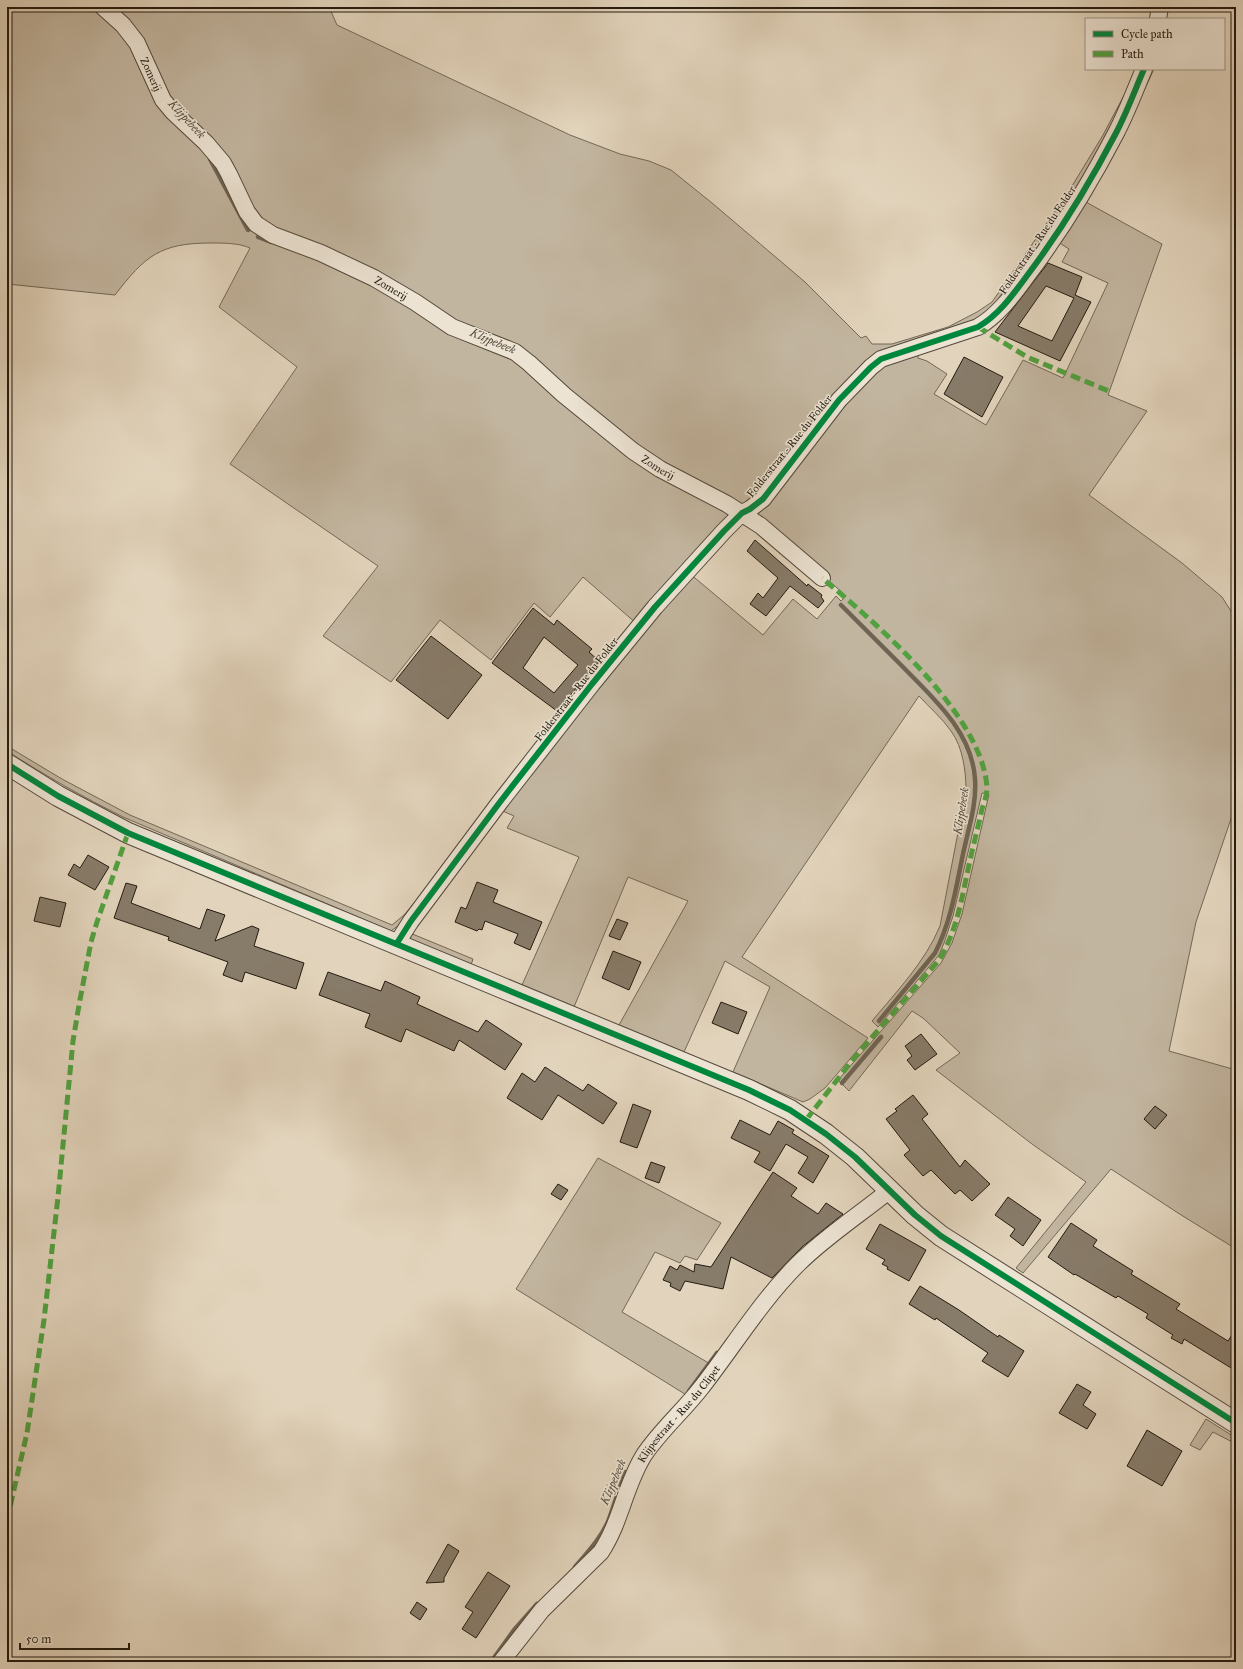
<svg xmlns="http://www.w3.org/2000/svg" width="1243" height="1669" viewBox="0 0 1243 1669" font-family="'IM FELL Great Primer',serif">
<style>
.green{fill:#c2b59f;stroke:#736857}
.lines{fill:none;stroke-linecap:round;stroke-linejoin:round}
.stream{stroke:#6f6453;stroke-width:4.5}
.building{fill:#877b69;stroke:#241b0f;fill-rule:evenodd}
.minor-casing{stroke:#54493a;stroke-width:18}
.tertiary-casing{stroke:#54493a;stroke-width:22}
.minor{stroke:#ece3d3;stroke-width:16}
.tertiary{stroke:#ece3d3;stroke-width:20}
.quiet{stroke:#50a13f;stroke-width:5;stroke-dasharray:10 5;stroke-linecap:butt}
.cycleway-casing{stroke:#ece3d3;stroke-width:8}
.cycleway{stroke:#00873e;stroke-width:6}
.labels{text-anchor:middle;stroke-width:3;stroke-linejoin:round;paint-order:stroke}
.street-label{font-size:11px;fill:#241b0f;stroke:#ece3d3}
.water-label{font-size:12px;font-style:italic;fill:#564c3d;stroke:#ece3d3}
</style>
<rect width="100%" height="100%" fill="#e2d4bc"/>
<filter id="stains"><feTurbulence type="fractalNoise" baseFrequency=".005" numOctaves="4"/><feColorMatrix values="0 0 0 0 .2 0 0 0 0 .09 0 0 0 0 .02 0 0 0 .5 -.17"/></filter>
<radialGradient id="worn" r=".72"><stop offset=".6" stop-color="#630" stop-opacity="0"/><stop offset="1" stop-color="#630" stop-opacity=".3"/></radialGradient>
<path class="green" d="M7 7H97L104 12 204 146 244 215 295 246 506 352 726 509 728 516 726 520 637 624 583 577 550 617 534 603 491 660 440 620 391 682 323 636 378 566 230 464 297 367 219 307 250 248C239 243 224 243 211 243 160 243 145 256 115 295L7 284Z
M107 7H329L337 25 570 135 620 154 649 161 671 170 712 203 805 282 861 338 866 336 872 344H892L948 327 977 312 992 302 1069 191 1103 135 1138 69 1122 113 1045 244 986 317 904 346 885 349 869 364 750 505H738L669 471 537 366 270 229 187 122Z
M1148 69H1154L1141 97 1084 201 1162 244 1108 395 1147 411 1089 495 1182 563 1222 597 1236 619V804L1196 922 1169 1051 1236 1070V1249L1178 1213 1111 1169 1023 1273 1016 1268 1086 1182 1032 1144 936 1070 960 1053 923 1018 912 1011 849 1091 838 1080 941 963 952 943 962 914 989 794 982 793 953 916 944 943 939 955 878 1027 872 1021C897 991 925 962 940 926L966 791C966 772 963 747 951 731 942 718 929 707 919 696L742 957 868 1038 825 1088 810 1099 803 1102 733 1072 770 987 725 961 684 1052 619 1025 688 901 628 877 574 1007 522 985 579 857 507 828 514 816 498 809 689 573 763 635 793 599 817 619 836 596 841 601 846 596 754 514 872 371 918 350V358L927 361 947 374 934 394 986 425 1023 360 1063 378 1108 283 1062 262 1069 249 1058 242Z
M7 746 62 779 130 815 392 925 404 915 422 894 399 925 391 931 123 817C83 797 44 775 7 751Z
M410 933 473 959 471 965 410 939Z
M598 1158 721 1223 697 1260 685 1256 680 1263 655 1252 622 1312 712 1365 688 1396 516 1289Z
M1206 1419 1236 1438V1444L1213 1432 1200 1450 1190 1445Z"/>
<g class="lines">
<path class="stream" d="M92 7 100 13
M210 159 248 230
M258 237 271 242
M841 605C861 625 881 645 901 665 932 697 972 731 975 779 977 804 968 830 963 854 956 888 951 922 935 953L879 1021
M842 1083 881 1037
M689 1391 717 1353
M575 1567C588 1552 602 1537 609 1519 615 1503 619 1487 626 1472
M491 1662 514 1630 537 1604"/>
</g>
<path class="building" d="M1048 263 1082 277 1075 295 1091 302 1060 361 995 332ZM1046 286 1074 298 1052 341 1018 326Z
M964 357 1003 377 982 417 944 394Z
M755 540 807 586 808 584 822 595 821 597 824 601 818 608 790 586 766 616 750 604 758 593 763 598 778 578 747 551Z
M533 608 554 625 557 620 592 649 589 652 599 661 557 711 492 663ZM544 637 578 665 554 693 523 668Z
M431 636 482 675 448 719 396 680Z
M88 855 109 867 95 890 68 875 74 864 80 868Z
M477 882 498 890 493 902 542 922 530 950 514 943 518 934 485 921 482 930 479 929 477 931 455 922 461 907 466 909Z
M126 883 137 886 131 903 200 929 207 909 225 915 215 941 252 926 259 929 254 946 304 963 296 989 245 972 242 982 223 975 228 962 168 940 169 937 114 918Z
M40 897 66 903 60 927 34 921Z
M617 919 628 923 620 940 609 936Z
M613 951 641 962 629 990 602 978Z
M328 972 381 991 385 981 420 997 417 1004 478 1032 486 1020 522 1044 505 1070 459 1040 454 1051 406 1029 401 1042 365 1027 370 1014 319 995Z
M721 1002 747 1012 738 1034 712 1023Z
M921 1034 937 1054 915 1070 907 1060 912 1056 905 1046Z
M545 1067 583 1091 588 1084 617 1103 603 1124 558 1095 542 1120 507 1098 522 1073 535 1082Z
M913 1095 928 1114 922 1119 960 1167 965 1160 990 1184 972 1201 960 1190 955 1194 931 1170 923 1176 904 1155 910 1150 886 1119 897 1111 895 1109Z
M633 1104 651 1111 637 1148 620 1142Z
M1155 1106 1167 1115 1155 1129 1144 1119Z
M740 1120 770 1135 778 1121 794 1130 792 1133 829 1156 813 1183 798 1173 808 1157 786 1144 770 1171 754 1162 760 1152 731 1138Z
M651 1162 665 1167 659 1183 645 1178Z
M773 1172 797 1188 791 1196 818 1214 826 1203 843 1214 802 1247 772 1278 731 1257 723 1289 685 1281 680 1291 670 1286 671 1283 663 1280 670 1266 677 1270 680 1265 694 1272 695 1264 711 1267Z
M558 1184 568 1190 561 1200 551 1194Z
M1008 1197 1041 1220 1023 1246 1010 1236 1015 1229 995 1215Z
M1071 1223 1097 1240 1093 1246 1133 1271 1131 1274 1180 1304 1176 1309 1228 1341 1236 1329V1371L1184 1339 1182 1344 1171 1338 1173 1335 1146 1318 1148 1314 1118 1296 1116 1298 1075 1274 1074 1275 1048 1257Z
M880 1224 926 1250 909 1281 887 1269 888 1267 882 1264 885 1260 866 1249Z
M920 1286 959 1310 998 1337 999 1335 1024 1351 1008 1377 982 1361 988 1353 936 1318 935 1320 909 1304Z
M1077 1384 1091 1392 1083 1405 1096 1414 1087 1429 1059 1413Z
M1147 1430 1182 1451 1162 1486 1127 1466Z
M448 1544 459 1551 444 1578V1582L426 1583Z
M488 1572 510 1586 476 1638 462 1629 473 1612 465 1607Z
M417 1602 427 1609 420 1620 410 1613Z"/>
<g class="lines">
<g class="minor-casing">
<g id="minor">
<path id="s1" d="M103 7 123 25 137 43 163 100 173 112 206 143 223 163 229 174 247 212 256 224 273 235 321 253 374 278 415 302 452 327 515 352 529 363 564 395 633 451 660 469 727 504 761 526 822 578"/>
<path d="M1158 19 1160 7"/>
<path d="M397 943 411 921 500 802 592 684 655 607 724 531 742 513 750 509 763 499 839 400 871 367 881 359 978 327C1000 314 1014 293 1029 273 1062 229 1091 181 1116 133 1127 112 1135 90 1144 69"/>
<path id="s2" d="M501 1662 542 1610 601 1552C621 1522 625 1485 644 1455 660 1431 683 1411 701 1388 733 1347 761 1301 798 1264 825 1237 859 1215 890 1190"/>
</g>
</g>
<g class="tertiary-casing">
<path id="tertiary" d="M7 764 58 796 128 833 749 1090 790 1110 826 1134 855 1157 915 1215 941 1236 1236 1423"/>
</g>
<use href="#minor" class="minor"/>
<use href="#tertiary" class="tertiary"/>
<path class="quiet" d="M978 327 1027 357 1111 392
M806 1120 854 1058 939 960C957 931 962 897 969 865 973 846 978 828 982 809 984 803 987 795 987 788 983 715 876 623 822 578
M7 1520 27 1433 44 1320 58 1197 73 1041 79 1005 91 942 97 922 128 833"/>
<g class="cycleway-casing">
<path id="cycleway" d="M7 764 58 796 128 833 749 1090 790 1110 826 1134 855 1157 915 1215 941 1236 1236 1423
M397 943 411 921 500 802 592 684 655 607 724 531 742 513 750 509 763 499 839 400 871 367 881 359 978 327C1000 314 1014 293 1029 273 1062 229 1091 181 1116 133 1127 112 1135 90 1144 69"/>
</g>
<use href="#cycleway" class="cycleway"/>
</g>
<g class="labels">
<g class="street-label">
<text dy="4" stroke="none"><textPath href="#s1" startOffset="84">Zomerij</textPath></text>
<text transform="translate(1037 240) rotate(-56)" y="4">Folderstraat - Rue du Folder</text>
<text dy="4" stroke="none"><textPath href="#s1" startOffset="419">Zomerij</textPath></text>
<text transform="translate(789 446) rotate(-51)" y="4">Folderstraat - Rue du Folder</text>
<text dy="4" stroke="none"><textPath href="#s1" startOffset="743">Zomerij</textPath></text>
<text transform="translate(576 689) rotate(-52)" y="4">Folderstraat - Rue du Folder</text>
<text dy="4" stroke="none"><textPath href="#s2" startOffset="309">Klijpestraat - Rue du Clipet</textPath></text>
</g>
<g class="water-label">
<text transform="translate(187 119) rotate(47)" y="4">Klijpebeek</text>
<text transform="translate(493 341) rotate(23)" y="4">Klijpebeek</text>
<text transform="translate(961 811) rotate(-81)" y="4">Klijpebeek</text>
<text transform="translate(613 1482) rotate(-67)" y="4">Klijpebeek</text>
</g>
</g>
<rect width="1243" height="1669" fill="none" stroke="#e2d4bc" stroke-width="24"/>
<rect x="8" y="8" width="1227" height="1653" fill="none" stroke="#241b0f" stroke-width="2"/>
<rect x="12" y="12" width="1219" height="1645" fill="none" stroke="#241b0f"/>
<rect x="1085" y="18" width="140" height="52" fill="#ece3d3" stroke="#9c9385"/>
<rect x="1093" y="31" width="20" height="6" fill="#00873e" stroke="#9c9385"/>
<text x="1121" y="38" font-size="12" fill="#241b0f">Cycle path</text>
<rect x="1093" y="51" width="20" height="6" fill="#50a13f" stroke="#9c9385"/>
<text x="1121" y="58" font-size="12" fill="#241b0f">Path</text>
<path d="M20 1643v6h109v-6" fill="none" stroke="#241b0f" stroke-width="2"/>
<text x="26" y="1643" font-size="12" fill="#241b0f" stroke="#ece3d3" stroke-width="3" paint-order="stroke">50 m</text>
<rect width="100%" height="100%" filter="url(#stains)"/>
<rect width="100%" height="100%" fill="url(#worn)"/>
</svg>
